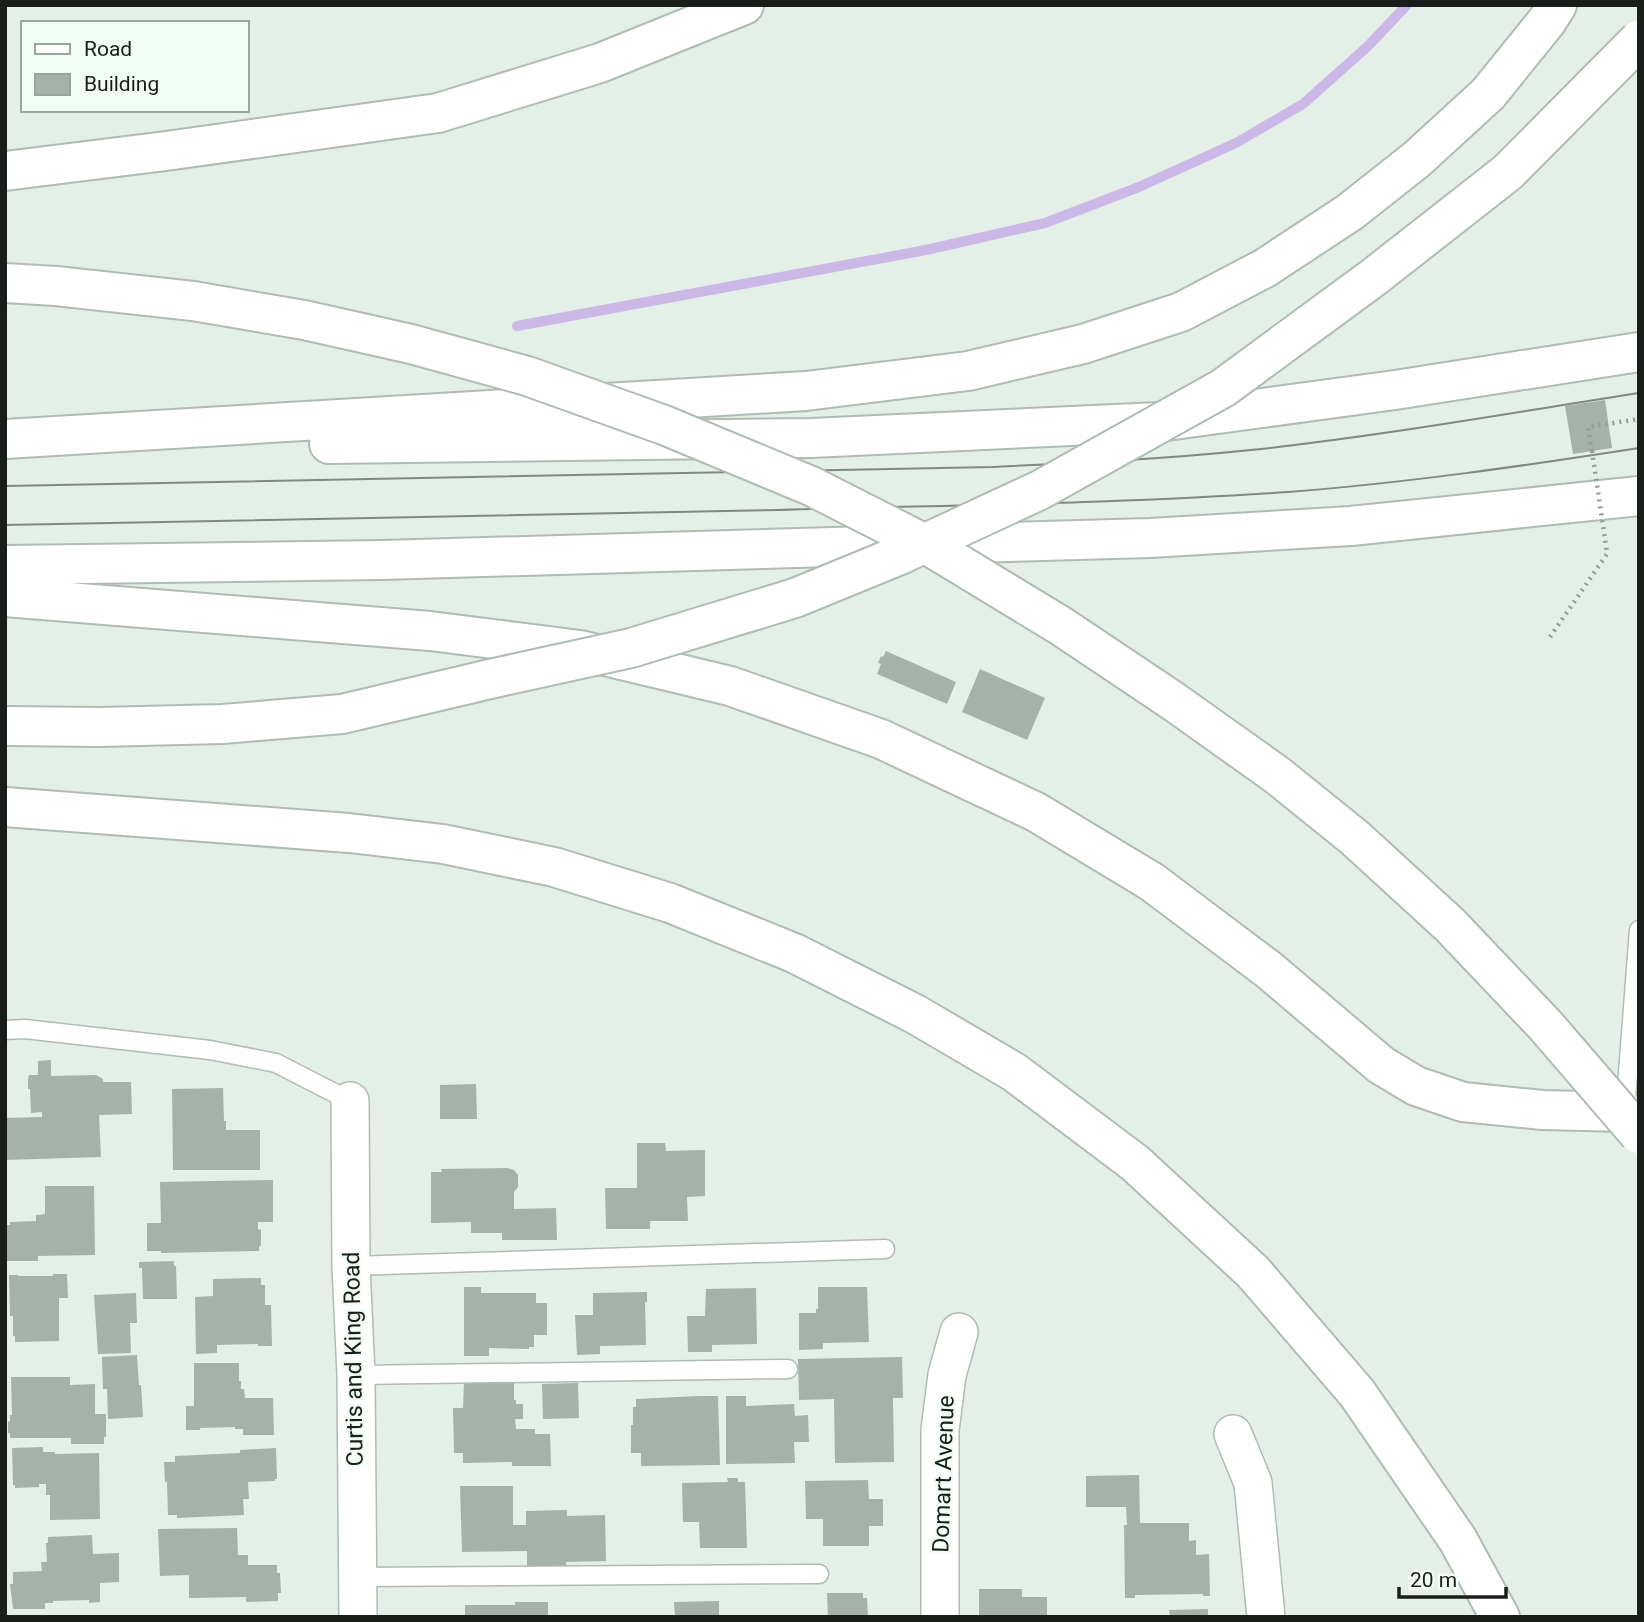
<svg xmlns="http://www.w3.org/2000/svg" width="1644" height="1622" viewBox="0 0 1644 1622" font-family="Roboto,sans-serif">
<style>
.lines{fill:none;stroke-linecap:round;stroke-linejoin:round}
.stream{stroke:#ccb8e7;stroke-width:10}
.building{fill:#a6b1a9}
.lane-casing{stroke:#b0bbb3;stroke-width:21}
.street-casing{stroke:#b0bbb3;stroke-width:40}
.highway-casing{stroke:#b0bbb3;stroke-width:42}
.path{stroke:#949c96;stroke-width:4.5;stroke-dasharray:2 5;stroke-linecap:butt}
.lane{stroke:#fff;stroke-width:18}
.street{stroke:#fff;stroke-width:37}
.highway{stroke:#fff;stroke-width:38}
.tram{stroke:#808882;stroke-width:2}
.highway-bridge-casing{stroke:#b0bbb3;stroke-width:42;stroke-linecap:butt}
.path-bridge{stroke:#949c96;stroke-width:4.5;stroke-dasharray:2 5;stroke-linecap:butt}
.highway-bridge{stroke:#fff;stroke-width:38}
.labels{text-anchor:middle;stroke-width:5;stroke-linejoin:round;paint-order:stroke}
.street-label{font-size:23px;fill:#1a1e1b;stroke:#f1fdf4}
</style>
<rect width="100%" height="100%" fill="#e4efe7"/>
<g class="lines">
<path class="stream" d="M517 326 926 250 1045 223 1139 187 1236 143 1303 104 1367 47 1407 5"/>
</g>
<path class="building" d="M1605 400 1612 448 1573 454 1565 406Z
M886 651 956 682 947 704 877 674 881 664 878 663 881 656 883 657Z
M980 669 1045 698 1027 740 962 712Z
M51 1060V1076L96 1075 103 1079V1082H131L132 1114 99 1115 101 1157 5 1160V1118L42 1117V1112L31 1113 30 1089H28V1079L29 1075H38V1061Z
M476 1084 477 1119H440V1085Z
M223 1088 224 1121H226V1130H260V1170H173L172 1089Z
M637 1143H665L666 1151 705 1150V1196L687 1197 688 1221H650V1229H606L605 1188H637Z
M507 1168 514 1170 518 1175V1187L514 1192V1209L556 1208 557 1240H502V1233H471V1222L431 1223V1172H442L441 1169Z
M273 1180V1222H258V1229L261 1230V1245L259 1247V1251L161 1253V1251H147V1223H161L160 1182Z
M45 1186H94L95 1255 38 1256V1261H7V1254L5 1255 6 1225H10V1222L36 1221V1215L45 1214Z
M174 1261V1266H176L177 1299H143L142 1268H139V1262Z
M53 1274H67L68 1298H59V1341L15 1342V1336H13V1316H10L9 1275H18V1276H53Z
M261 1278V1285H265V1305H271L272 1346H258V1344L217 1345V1353L196 1354 195 1297 213 1296V1279Z
M464 1287H481V1293H536V1303H547V1335H534V1347H529V1349L489 1348V1356H464Z
M818 1287H867L869 1342 823 1343V1349L799 1350V1313H816V1309H818Z
M756 1288 757 1344 712 1345V1352H688L687 1316H705L706 1289Z
M647 1292V1302H645L646 1345 600 1346V1354L577 1355 575 1315H593V1293Z
M136 1293 137 1323H130L131 1353 98 1354 94 1295Z
M137 1355 139 1385H141L143 1417 108 1419 107 1389H103L102 1357Z
M902 1357 903 1398H893L894 1462 835 1463 834 1399 799 1400 798 1359Z
M194 1363H239V1381H241V1389H244L245 1398H273L274 1435H243V1429H235V1427L200 1428V1430H186V1406H194Z
M11 1377H70V1385L95 1384V1414H106V1437H104V1444H71V1438H10V1433H8V1422L10 1421V1415H12Z
M514 1382V1400H516V1404H523V1419H515L516 1429H535V1434H550L551 1466H512V1462L463 1463V1453H454L453 1408H463L464 1383Z
M578 1383 579 1418 543 1419 542 1384Z
M698 1396H718L720 1465 641 1466V1453H631V1425H633V1407H636V1399Z
M726 1396H746V1406L794 1404 795 1416 808 1415 809 1442H794L795 1463 726 1464Z
M43 1447V1452H55V1454L99 1453 100 1519 50 1520V1495H46V1484H39V1487L15 1488V1485H13L12 1448Z
M276 1448 277 1479H275V1481L248 1482 249 1499H243L244 1515 177 1518V1515H168L167 1482H165L164 1462H175V1456L240 1453V1450Z
M1139 1475 1140 1523H1189V1541L1196 1540V1555L1209 1554 1210 1596H1203V1594L1135 1595V1598H1125L1124 1525H1127L1126 1507H1086V1476Z
M727 1478H738V1482H745L747 1548H700L699 1522H683L682 1483 728 1482Z
M868 1480 869 1499H883V1526H869V1546H823V1519H806L805 1481Z
M460 1486H513V1525H526V1511L567 1510V1516L605 1515 606 1561 566 1562V1574L527 1575V1551L462 1552Z
M237 1528 238 1555H248V1565H277V1573H280L281 1593H278V1601L246 1602V1597L189 1598V1575L160 1576 158 1529Z
M92 1535 93 1554 119 1553V1582L100 1583V1602L89 1603V1600L53 1601V1603H45V1609H13L10 1584H13V1572L42 1571 41 1562H47L46 1543H48V1537Z
M979 1589H1022V1597H1047V1617H979Z
M827 1593H863V1598H867L868 1617H828Z
M719 1601V1617H675L674 1602Z
M515 1602H548V1617H465V1605H515Z
M1208 1609V1617H1170L1169 1610Z"/>
<g class="lines">
<g class="lane-casing">
<path id="lane" d="M5 1030 25 1029 210 1050 276 1063 350 1101
M1625 1112 1639 930
M351 1266 885 1249
M356 1375 788 1369
M357 1577 819 1574"/>
</g>
<g class="street-casing">
<path id="street" d="M350 1101 351 1266 356 1375 358 1617
M1233 1434 1253 1483 1266 1617
M940 1617V1430L947 1375 959 1332"/>
</g>
<g class="highway-casing">
<path id="highway" d="M5 171 166 151 438 113 600 63 744 5
M5 283 56 286 193 301
M5 439 806 391 968 371 1083 344 1181 312 1265 268 1350 212 1417 159 1488 94 1547 21 1557 5
M329 444 811 438 1159 422 1395 390 1639 352
M5 565 382 560 1150 538 1351 526 1639 496
M5 597 430 631 580 650 730 686 881 739 1036 812 1152 882 1269 970 1381 1065 1416 1086 1463 1102 1543 1110 1625 1112
M5 726 99 727
M5 807 349 833 443 844 554 867 670 903 794 953 915 1014 1014 1072 1135 1163 1253 1272 1357 1393 1458 1540 1500 1617"/>
</g>
<path class="path" d="M1592 451 1588 427 1639 419
M1550 637 1607 554 1605 539"/>
<use href="#lane" class="lane"/>
<use href="#street" class="street"/>
<use href="#highway" class="highway"/>
<path class="tram" d="M5 486 992 467C1078 463 1165 459 1251 450 1381 436 1510 413 1639 393
M5 525C263 521 521 516 778 510 948 505 1118 504 1288 492 1405 483 1523 466 1639 448"/>
<g class="highway-bridge-casing">
<path id="highway-bridge" d="M193 301 304 320 411 344 527 376 664 425 811 486 931 547 1061 626 1173 701 1277 775 1355 838 1450 925 1546 1026 1639 1134
M99 727 223 724 342 714 490 679 631 648 795 598 900 555 1040 490 1223 388 1374 277 1508 172 1639 40"/>
</g>
<path class="path-bridge" d="M1592 451 1605 539"/>
<use href="#highway-bridge" class="highway-bridge"/>
</g>
<g class="labels">
<g class="street-label">
<text transform="translate(353 1359) rotate(-91)" y="8">Curtis and King Road</text>
<text transform="translate(943 1474) rotate(-88)" y="8">Domart Avenue</text>
</g>
</g>
<rect width="1644" height="1622" fill="none" stroke="#1a1e1b" stroke-width="14"/>
<rect x="21" y="21" width="228" height="91" fill="#f1fdf4" stroke="#9ba49d" stroke-width="2"/>
<rect x="35" y="44" width="35" height="10" fill="#ffffff" stroke="#9ba49d" stroke-width="2"/>
<text x="84" y="56" font-size="21" fill="#1a1e1b">Road</text>
<rect x="35" y="74" width="35" height="21" fill="#a6b1a9" stroke="#9ba49d" stroke-width="2"/>
<text x="84" y="91" font-size="21" fill="#1a1e1b">Building</text>
<path d="M1399 1587v10h107v-10" fill="none" stroke="#1a1e1b" stroke-width="3.5"/>
<text x="1410" y="1587" font-size="21" fill="#1a1e1b" stroke="#f1fdf4" stroke-width="5" paint-order="stroke">20 m</text>
</svg>
